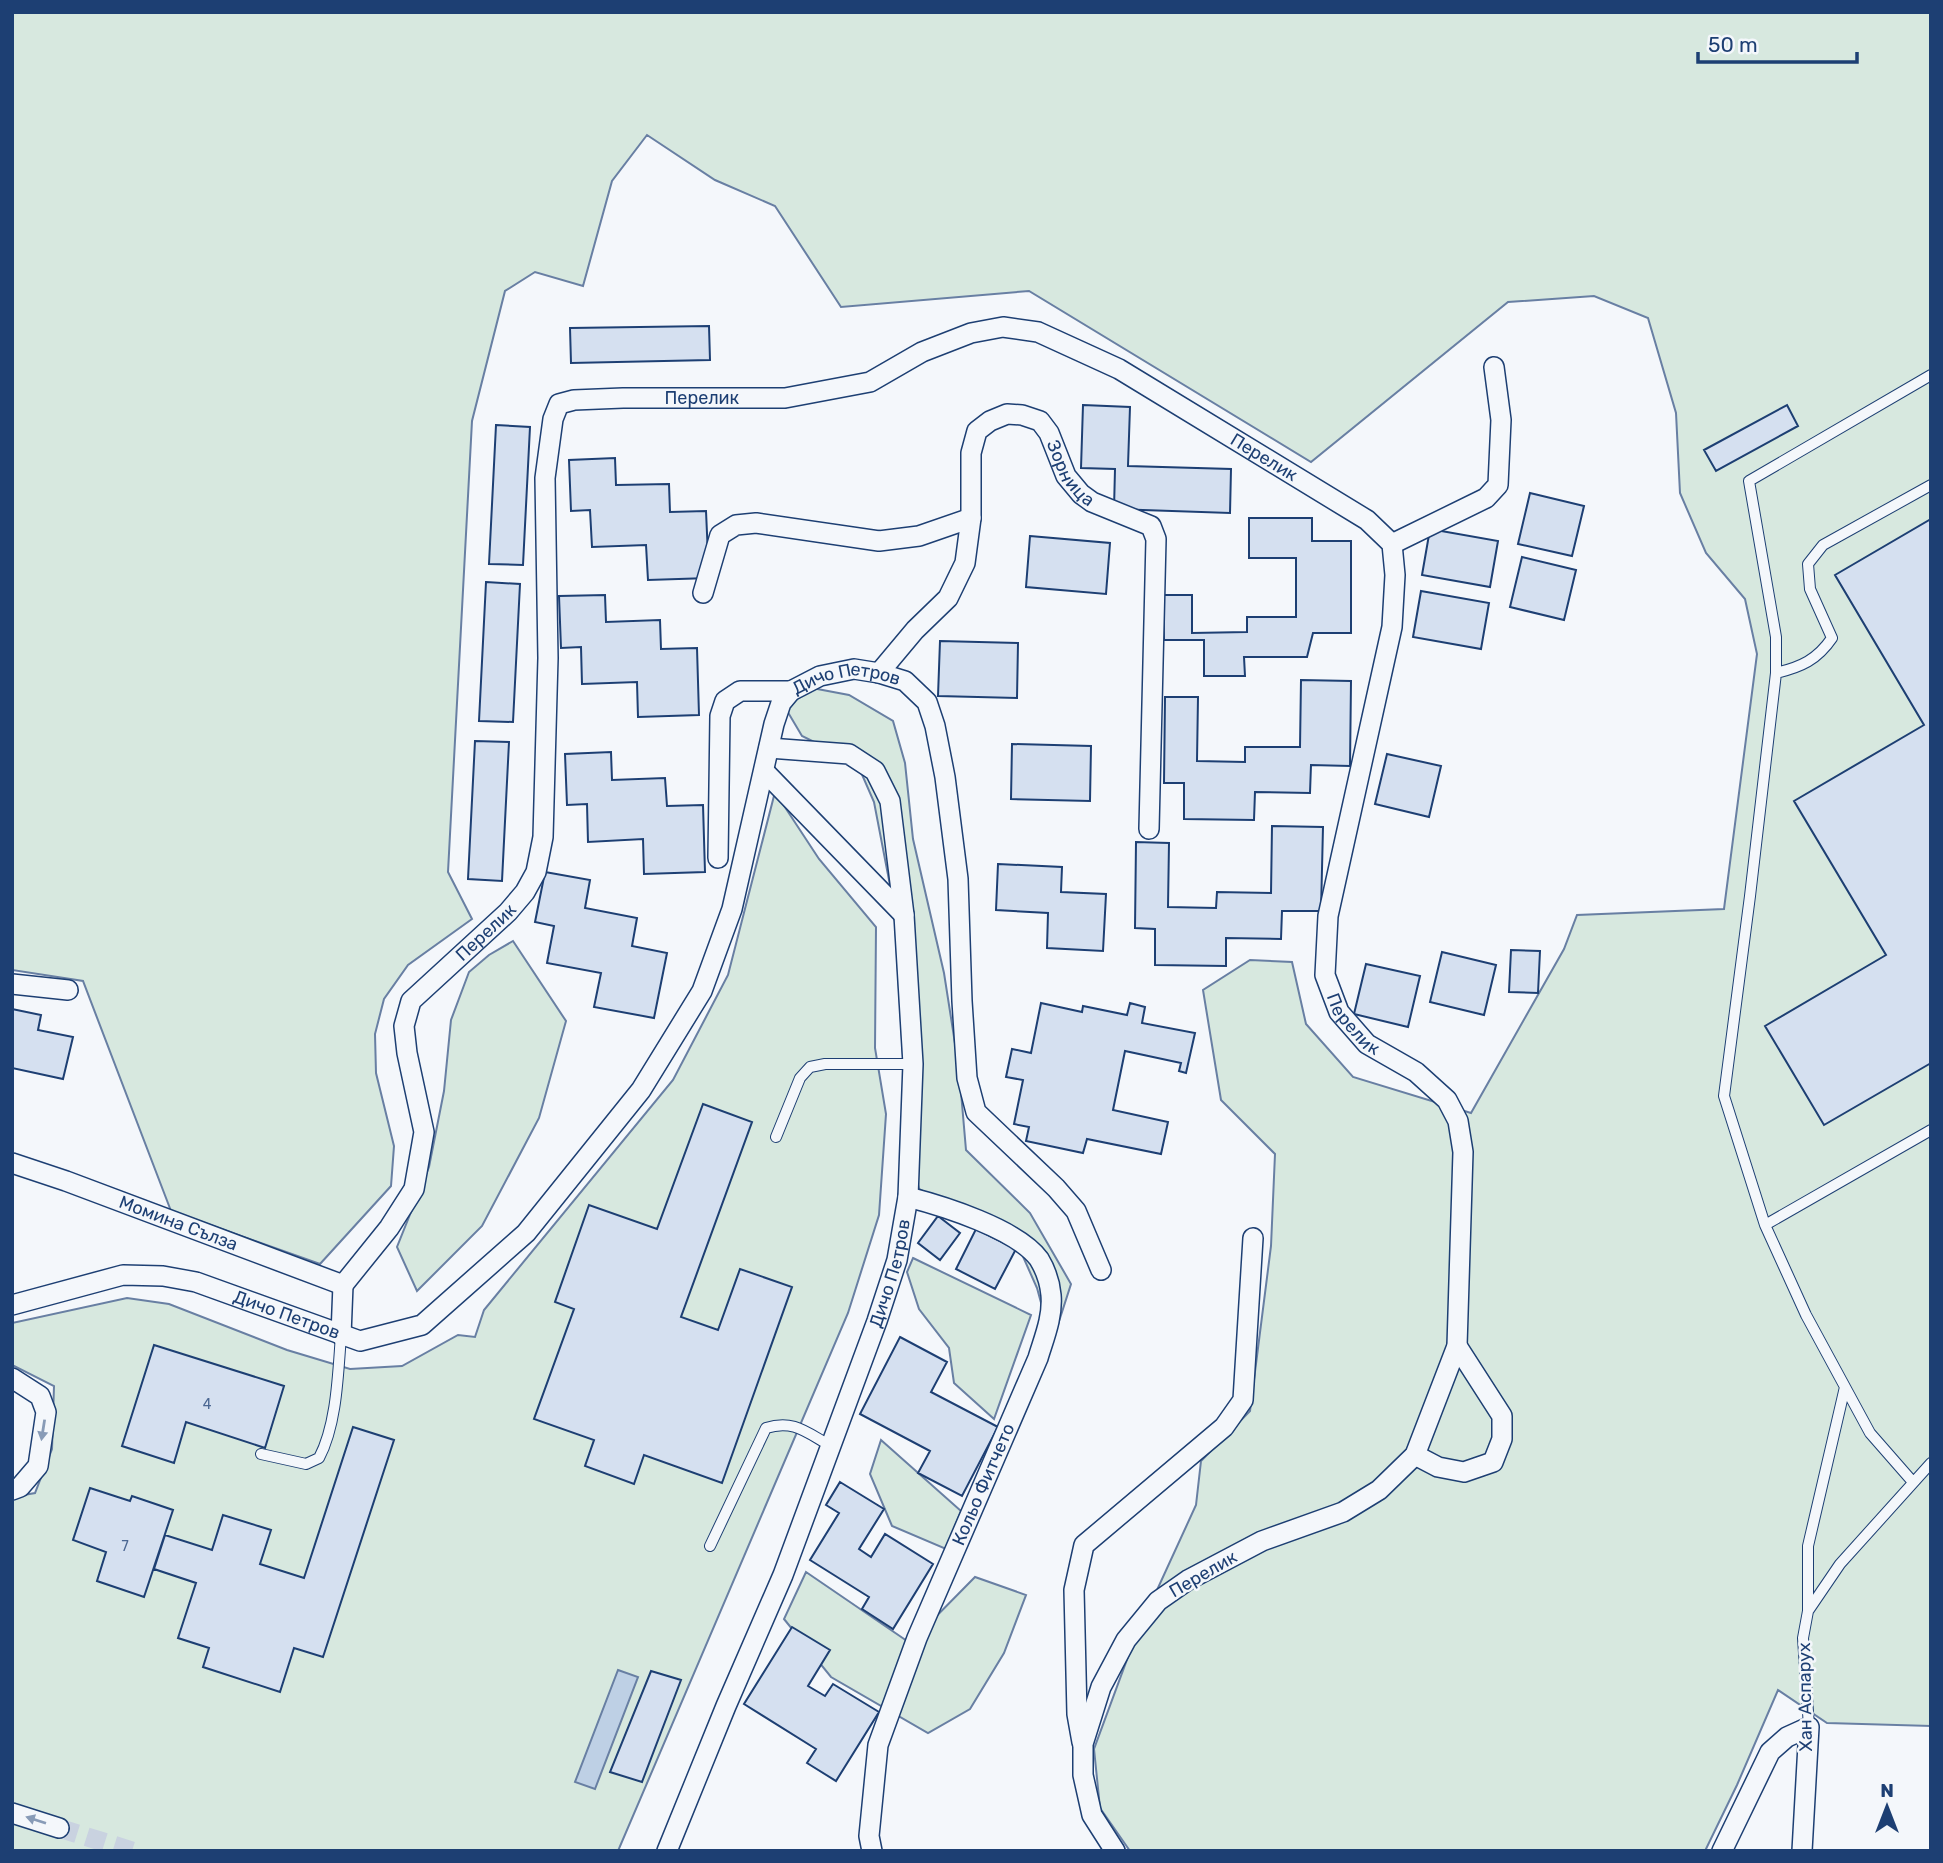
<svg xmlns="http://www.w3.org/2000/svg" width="1943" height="1863" viewBox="0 0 1943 1863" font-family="Rubik,sans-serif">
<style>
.green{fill:#d7e8df;stroke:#687fa3;stroke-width:2}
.water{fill:#bed0e5;stroke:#687fa3;stroke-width:2}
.building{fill:#d5e0f0;stroke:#1d3f73;stroke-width:2}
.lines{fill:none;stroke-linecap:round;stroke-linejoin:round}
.street-tunnel{stroke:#c9d2e0;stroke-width:19;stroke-dasharray:19 10;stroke-linecap:butt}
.lane-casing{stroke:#1d3f73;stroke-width:12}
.street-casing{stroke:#1d3f73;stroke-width:22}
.lane{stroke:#f4f7fb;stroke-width:10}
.street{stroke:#f4f7fb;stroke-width:19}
.oneway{fill:#889bb7}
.labels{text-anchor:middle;stroke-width:5;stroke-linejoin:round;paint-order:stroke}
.number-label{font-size:14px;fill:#4b6792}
.street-label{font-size:18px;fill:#1d3f73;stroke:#f4f7fb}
</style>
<rect width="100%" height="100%" fill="#f4f7fb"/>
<path class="green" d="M12 12H1931V1726L1827 1723 1778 1690 1737 1785 1705 1851H1130L1100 1808 1094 1749 1135 1638 1196 1505 1201 1461 1250 1411 1271 1246 1275 1154 1221 1100 1203 990 1250 960 1292 962 1306 1024 1353 1077 1471 1113 1564 949 1577 915 1724 909 1757 654 1745 599 1706 553 1680 493 1676 413 1648 318 1594 296 1508 302 1311 462 1029 291 841 307 775 206 715 180 647 135 612 181 583 286 535 272 505 291 472 421 448 872 472 919 408 965 384 999 375 1034 376 1073 394 1146 391 1186 320 1264 171 1211 83 981 12 970Z
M812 688 849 695 893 721 905 763 913 839 944 973 959 1069 966 1150 1030 1213 1071 1284 1052 1343 1037 1288 1017 1243 919 1189 908 1139 894 906 874 802 857 763 802 736 783 704Z
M775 792 819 859 876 927 875 1048 886 1114 879 1215 848 1313 618 1851H12V1497L35 1493 52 1449 54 1386 12 1365V1323L127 1298 169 1304 287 1350 350 1369 402 1366 458 1335 475 1337 484 1310 673 1080 728 975Z
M513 941 566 1021 539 1118 482 1226 417 1291 397 1247 429 1167 444 1091 451 1020 469 972 489 955Z
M913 1258 1031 1315 994 1419 954 1383 949 1348 919 1309 907 1272Z
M881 1440 961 1511 946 1549 892 1526 870 1474Z
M806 1572 910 1643 975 1577 1026 1595 1004 1653 970 1709 928 1733 831 1677 784 1619Z"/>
<path class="water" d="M618 1670 638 1677 595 1789 575 1782Z"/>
<path class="building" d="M709 326 710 360 571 363 570 328Z
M1083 405 1130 407 1128 466 1231 469 1230 513 1114 509 1115 469 1081 468Z
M1787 405 1798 426 1716 471 1704 450Z
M496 425 530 427 523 565 489 564Z
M615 458 616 485 669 484 670 512 706 511 709 578 648 580 646 545 592 547 590 510 571 511 569 460Z
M1530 493 1584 506 1572 556 1518 544Z
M1249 518H1312V541H1351V633H1313L1307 657H1244L1245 676H1204V640H1164L1163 595H1192V633L1247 632V617H1296V558H1249Z
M1931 519V1063L1824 1125 1765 1026 1886 955 1794 801 1924 725 1835 575Z
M1430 529 1498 541 1490 587 1422 575Z
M1030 536 1110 543 1106 594 1026 587Z
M1522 557 1576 570 1564 620 1510 607Z
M486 582 520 584 513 722 479 721Z
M1421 591 1489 603 1481 649 1413 637Z
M605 595 606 622 660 620 661 649 697 648 699 715 638 717 637 682 582 684 581 647 561 648 559 596Z
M940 641 1018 643 1017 698 938 696Z
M1301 680 1351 681 1350 766 1311 765 1310 793 1255 792 1254 820 1184 819V783H1164L1165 697H1198L1197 761 1245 762V747H1300Z
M475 741 509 742 502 881 468 879Z
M1012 744 1091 746 1090 801 1011 799Z
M611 752 612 780 665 778 667 806 703 805 705 872 644 874 643 839 588 842 587 804 567 805 565 754Z
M1387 754 1441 766 1429 817 1375 804Z
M1272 826 1323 827 1321 911H1282L1281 939 1226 938V966L1155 965V929L1135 928 1136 842 1169 843 1168 907 1216 908 1217 892 1271 893Z
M998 864 1062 867 1061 892 1106 894 1103 951 1047 948 1048 913 996 910Z
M545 872 590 880 585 908 637 918 632 946 667 953 654 1018 594 1007 601 973 547 963 554 926 535 922Z
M1511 950 1540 951 1538 993 1509 992Z
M1442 952 1496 965 1484 1015 1430 1002Z
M1366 964 1420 976 1408 1027 1354 1014Z
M1041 1003 1082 1012 1083 1006 1127 1015 1130 1003 1145 1007 1142 1023 1195 1033 1186 1073 1179 1071 1181 1063 1125 1051 1113 1110 1168 1122 1161 1154 1087 1139 1083 1153 1026 1141 1029 1127 1014 1124 1023 1080 1006 1077 1012 1049 1031 1053Z
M12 1009 41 1015 38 1030 73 1037 63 1079 12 1068Z
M703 1104 752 1122 681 1317 718 1330 740 1269 792 1287 722 1483 644 1455 634 1484 585 1466 594 1440 534 1419 574 1309 555 1302 589 1205 657 1229Z
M938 1216 960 1233 940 1260 918 1243Z
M976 1229 1016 1249 995 1289 956 1269Z
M900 1337 947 1362 931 1392 998 1427 962 1496 918 1473 930 1451 860 1414Z
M154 1345 284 1386 265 1448 186 1422 174 1463 122 1446Z
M353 1427 394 1440 323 1657 294 1648 280 1692 203 1667 209 1648 178 1638 196 1583 154 1569 165 1535 212 1550 223 1515 271 1530 260 1564 304 1578Z
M840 1482 884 1509 859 1549 871 1557 885 1534 933 1564 893 1629 862 1609 869 1597 810 1560 839 1513 826 1505Z
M90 1488 130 1501 132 1496 173 1510 144 1597 97 1581 106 1552 73 1540Z
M792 1627 830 1650 808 1686 825 1696 833 1684 879 1712 836 1781 807 1763 816 1749 744 1704Z
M651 1671 681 1680 642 1782 610 1772Z"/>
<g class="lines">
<path class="street-tunnel" d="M59 1828 132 1851"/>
<g class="lane-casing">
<path id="lane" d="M1776 673C1801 667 1817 660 1832 638L1810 589 1808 564 1823 545 1931 485
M776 1137 800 1078 810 1067 825 1064H913
M1765 1225 1931 1130
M261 1454 306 1464 319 1458C337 1424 338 1373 341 1335
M1912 1481 1870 1433 1806 1315 1765 1225 1724 1096 1750 896 1776 673V637L1749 481 1931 375
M710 1546 766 1428C794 1419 807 1433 831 1446
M1808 1610V1546L1845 1387
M1809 1727 1803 1638 1808 1611 1840 1564 1931 1463"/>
</g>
<g class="street-casing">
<g id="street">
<path d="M1392 544 1486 498 1498 485 1501 420 1494 367"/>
<path d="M703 593 720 535 736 525 756 523 879 541 919 536 971 518"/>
<path id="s1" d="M879 673 915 630 948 598 965 563 971 518V453L977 431 990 421 1007 414 1022 415 1040 421 1049 433 1066 476 1081 494 1092 502 1151 526 1156 539 1149 829"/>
<path d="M764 771 904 915"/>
<path d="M718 858 720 716 725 701 740 691H791"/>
<path d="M12 984 68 990"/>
<path id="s2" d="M12 1163 66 1181 343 1285"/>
<path id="s3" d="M343 1285 389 1228 414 1189 424 1132 407 1053 404 1026 411 1001 508 912 525 892 536 872 543 837 548 658 545 478 553 419 559 404 574 400 623 398H785L870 382 922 352 971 333 1003 327 1038 332 1119 369 1367 520 1392 544 1395 575 1392 627 1328 916 1325 975 1339 1012 1367 1044 1416 1072 1447 1100 1458 1121 1463 1152 1457 1346 1415 1455 1379 1490 1343 1512 1262 1541 1188 1580 1158 1601 1126 1640 1101 1687 1083 1744V1775L1092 1815 1115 1851"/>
<path id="s4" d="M12 1305 123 1275 163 1276 196 1282 360 1341 422 1325 526 1233 641 1090 702 991 732 909 774 724 781 703 791 691 820 676 854 669 879 673 905 681 927 702 935 726 945 777 958 879 962 1001 967 1078 976 1112 1056 1188 1076 1211 1101 1270"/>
<path d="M341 1335 343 1285"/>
<path d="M12 1378 40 1396 46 1412 38 1466 20 1487 12 1490"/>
<path d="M1415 1455 1438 1467 1464 1472 1493 1462 1502 1439V1416L1457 1346"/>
<path d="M1082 1742 1077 1714 1074 1590 1084 1545 1224 1427 1243 1400 1253 1238"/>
<path d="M12 1813 59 1828"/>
<path id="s5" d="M667 1851 726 1706 783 1575 877 1321 897 1260 908 1197 913 1064 904 915 890 801 875 771 849 754 769 748"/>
<path id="s6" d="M872 1851 869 1836 878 1745 917 1638 1038 1358C1044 1338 1053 1317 1051 1295 1050 1283 1045 1269 1039 1259 1017 1229 943 1206 908 1197"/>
<path d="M1722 1851 1770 1752 1787 1737 1809 1727 1802 1851"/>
</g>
</g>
<use href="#lane" class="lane"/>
<use href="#street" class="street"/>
</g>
<defs><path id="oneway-solid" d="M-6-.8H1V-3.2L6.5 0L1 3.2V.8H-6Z" transform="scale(1.75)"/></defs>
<g class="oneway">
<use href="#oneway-solid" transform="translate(43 1430) rotate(99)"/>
<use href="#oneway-solid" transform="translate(36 1820) rotate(-162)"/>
</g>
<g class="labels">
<g class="number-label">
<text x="207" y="1409">4</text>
<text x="125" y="1551">7</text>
</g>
<g class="street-label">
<text dy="6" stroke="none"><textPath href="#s3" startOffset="1106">Перелик</textPath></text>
<text dy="6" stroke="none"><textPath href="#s3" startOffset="1715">Перелик</textPath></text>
<text dy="6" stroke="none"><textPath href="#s1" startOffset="404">Зорница</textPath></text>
<text dy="6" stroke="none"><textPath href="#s4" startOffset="1239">Дичо Петров</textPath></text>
<text dy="6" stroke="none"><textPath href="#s3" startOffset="413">Перелик</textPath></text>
<text dy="6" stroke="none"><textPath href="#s3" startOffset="2366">Перелик</textPath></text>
<text dy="6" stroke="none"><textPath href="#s2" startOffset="177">Момина Сълза</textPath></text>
<text dy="6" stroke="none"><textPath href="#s5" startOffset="620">Дичо Петров</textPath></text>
<text dy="6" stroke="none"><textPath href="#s4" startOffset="285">Дичо Петров</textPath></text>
<text dy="6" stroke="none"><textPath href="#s6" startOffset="388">Кольо Фитчето</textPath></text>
<text transform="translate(1203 1574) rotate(-30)" y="6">Перелик</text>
<text transform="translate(1805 1697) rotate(-91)" y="6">Хан Аспарух</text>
</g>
</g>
<rect width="1943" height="1863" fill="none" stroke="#1d3f73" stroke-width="28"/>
<g transform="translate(1887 1807)" stroke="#f4f7fb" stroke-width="5" paint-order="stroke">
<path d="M0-5L12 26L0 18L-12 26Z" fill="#1d3f73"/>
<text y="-10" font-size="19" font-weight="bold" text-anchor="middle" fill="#1d3f73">N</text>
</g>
<path d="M1698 52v10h159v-10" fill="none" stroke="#1d3f73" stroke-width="3.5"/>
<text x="1708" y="52" font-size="21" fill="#1d3f73" stroke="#f4f7fb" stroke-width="5" paint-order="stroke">50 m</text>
</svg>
